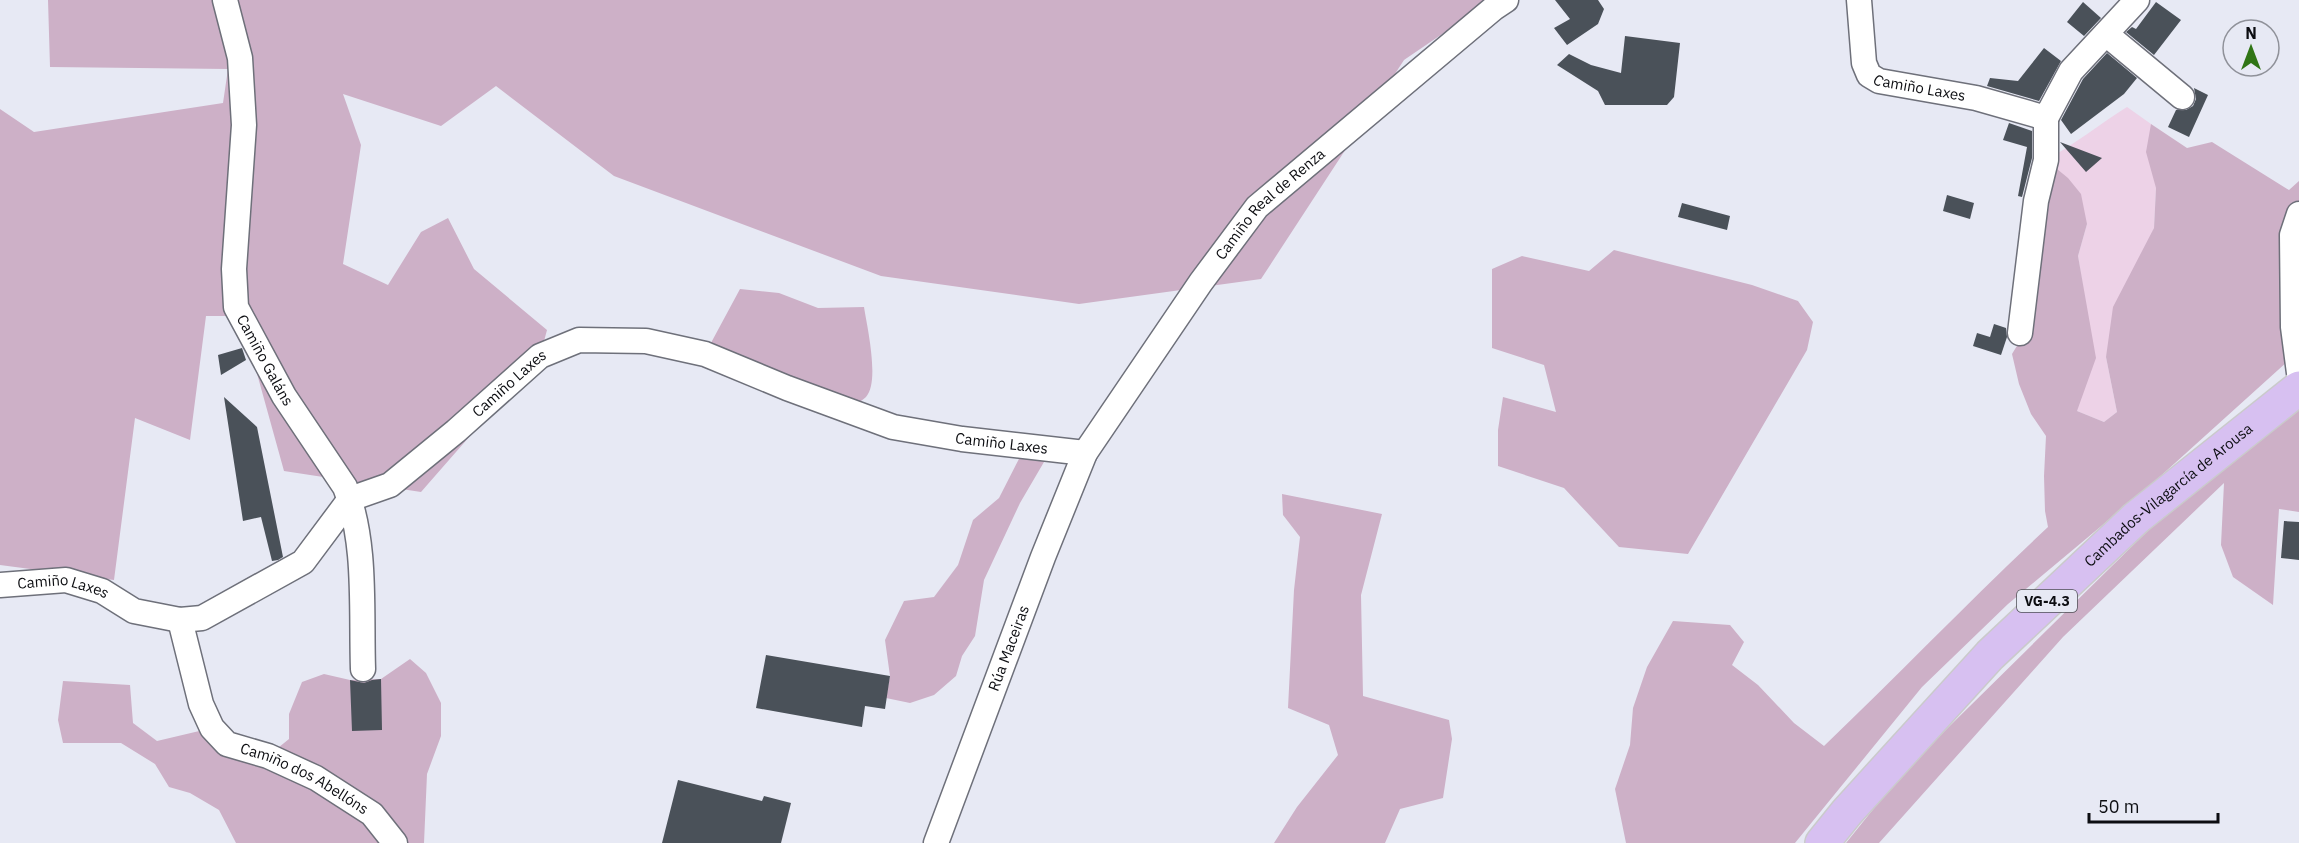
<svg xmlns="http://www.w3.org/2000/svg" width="2299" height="843" viewBox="0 0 2299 843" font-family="'IBM Plex Sans',sans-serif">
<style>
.green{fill:#edd2e7}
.forest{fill:#cdb0c7}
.building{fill:#4a5159}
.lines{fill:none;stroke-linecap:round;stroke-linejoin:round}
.minor-casing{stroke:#6e707a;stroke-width:27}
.highway-casing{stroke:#cacacb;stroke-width:36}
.minor{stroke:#fff;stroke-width:24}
.highway{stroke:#d7c0f1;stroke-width:33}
.labels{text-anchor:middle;stroke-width:6;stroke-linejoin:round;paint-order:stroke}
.shield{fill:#e7e9f4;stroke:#4e4f55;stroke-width:1.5}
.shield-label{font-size:14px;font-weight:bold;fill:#0c0d11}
.street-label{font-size:15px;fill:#0c0d11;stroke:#e7e9f4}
</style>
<rect width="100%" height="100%" fill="#e7e9f4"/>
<path class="green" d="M2127 107 2151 124 2156 188 2154 228 2106 357 2117 412 2104 422 2077 411 2086 306 2078 256 2087 224 2046 160C2074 145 2100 124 2127 107Z"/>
<path class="forest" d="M48 0H1492L1404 60 1261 279 1079 304 881 276 614 176 496 86 441 126 343 94 361 145 343 264 388 285 421 232 448 218 474 269 547 330 540 356 421 492 284 471 241 316H206L190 440 135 418 114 580 0 565V109L34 132 223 103 228 69 50 67Z
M2151 124 2187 148 2212 142 2289 190 2299 181V351L2154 482 2008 604 1922 687 1795 843H1626L1615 789 1630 745 1633 708 1647 667 1673 621 1730 625 1744 642 1732 665 1758 685 1794 723 1824 746C1899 674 1971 599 2048 527L2045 511 2044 476 2046 436 2031 414 2019 384 2012 354 2026 331 2046 160 2068 178 2081 194 2087 224 2078 256 2096 358 2077 411 2104 422 2117 412 2106 357 2113 307 2154 228 2156 188 2146 152Z
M1614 250 1752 285 1798 301 1813 322 1807 350 1688 554 1619 547 1564 488 1498 466V430L1503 397 1556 412 1544 365 1492 348V269L1522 256 1589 271Z
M740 289 779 293 818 308 864 307C867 326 880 382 866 397 861 402 852 406 845 409L705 354Z
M2299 403V512L2279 509 2273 605 2233 577 2221 545 2224 483 2063 637 1879 843H1846L1904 771 2181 498Z
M1025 447 1051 450 1020 503 984 580 975 636 962 656 956 676 934 695 910 703 886 698 890 676 885 640 904 601 934 597 958 565 973 520 999 498Z
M1282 494 1382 514 1361 595 1363 696 1449 720 1452 739 1443 798 1400 809 1385 843H1274L1297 807 1338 755 1329 725 1288 708 1294 590 1300 537 1283 515Z
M410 659 426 673 441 703V736L427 774 424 843H236L219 810 190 793 169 787 155 764 121 743H63L58 720 63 681 130 685 133 723 157 741 212 728 268 756 289 739V714L302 682 324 674 350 680 381 679Z"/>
<path class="building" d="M1555 0H1598L1604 9 1598 24 1567 45 1554 28 1570 19Z
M2083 2 2101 18 2084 36 2067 22Z
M2156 2 2181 20 2154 55 2126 32 2132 27 2136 29Z
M1625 36 1680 43 1674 97 1667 105H1605L1598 91 1557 65 1569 54 1591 65 1621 73Z
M2044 48 2061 61 2039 101 1987 86 1990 78 2018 81Z
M2107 53 2137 78 2124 94 2071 134 2061 120 2083 79Z
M2194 88 2208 95 2189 137 2168 127 2176 110H2186L2193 106 2196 99Z
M2009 123 2032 131V158L2022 197 2018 196 2027 147 2003 140Z
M2060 142 2102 158 2086 172Z
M1947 195 1974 203 1970 219 1943 211Z
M1682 203 1730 216 1727 230 1678 217Z
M1994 324 2006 328 2007 337 2001 355 1973 346 1977 333 1990 337Z
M242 348 246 360 221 375 218 355Z
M224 397 257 427 283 557 278 560 272 561 261 517 243 521Z
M2284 521 2299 522V560L2281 558Z
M766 655 890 676 885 709 865 706 862 727 756 708Z
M381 679 382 730 352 731 350 680 364 683 372 680Z
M678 780 762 801 764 796 791 803 781 843H662Z"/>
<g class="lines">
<g class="minor-casing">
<g id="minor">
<path id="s1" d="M225 0 240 58 244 125 234 269 236 307 284 396 345 487C367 542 361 610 363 669"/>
<path id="s2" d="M1859 0 1864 63 1869 75 1879 81 1976 98 2046 118 2071 71 2137 0"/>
<path d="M2106 34 2182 97"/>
<path d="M2299 214 2292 235 2293 327 2299 373"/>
<path d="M2020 333 2036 201 2046 160V118"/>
<path id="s3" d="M0 585 66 580 102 591 134 611 180 620 202 618 303 562 350 499 390 485 456 431 540 356 579 340 646 341 705 354 787 388 893 427 962 439 1085 453"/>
<path id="s4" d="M180 620 201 704 212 728 227 744 268 756 316 778 372 814 395 843"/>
<path id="s5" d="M936 843 1043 557 1085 453 1201 282 1257 207 1494 8 1506 0"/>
</g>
</g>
<g class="highway-casing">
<g id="highway">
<path id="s6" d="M1822 843 1847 812 1990 655 2136 518 2299 388"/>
</g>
</g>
<use href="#minor" class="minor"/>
<use href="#highway" class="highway"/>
</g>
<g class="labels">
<rect class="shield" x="2017" y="590" width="60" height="22" rx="4.5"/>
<g class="shield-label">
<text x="2047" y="606">VG-4.3</text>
</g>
<g class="street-label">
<text dy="5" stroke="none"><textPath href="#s2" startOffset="129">Camiño Laxes</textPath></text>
<text dy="5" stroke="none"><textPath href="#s5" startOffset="729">Camiño Real de Renza</textPath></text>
<text dy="5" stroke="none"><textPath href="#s1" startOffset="370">Camiño Galáns</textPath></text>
<text dy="5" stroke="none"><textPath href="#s3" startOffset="604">Camiño Laxes</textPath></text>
<text dy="5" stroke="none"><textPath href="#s3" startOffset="1126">Camiño Laxes</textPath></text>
<text dy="5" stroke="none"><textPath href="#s6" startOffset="492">Cambados-Vilagarcía de Arousa</textPath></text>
<text dy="5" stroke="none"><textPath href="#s3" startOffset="64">Camiño Laxes</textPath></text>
<text dy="5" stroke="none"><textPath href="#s5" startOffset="208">Rúa Maceiras</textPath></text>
<text dy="5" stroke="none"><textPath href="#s4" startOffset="220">Camiño dos Abellóns</textPath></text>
</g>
</g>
<g transform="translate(2251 48)"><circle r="28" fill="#e7e9f4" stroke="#8f9199" stroke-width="1.5"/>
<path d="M0-4.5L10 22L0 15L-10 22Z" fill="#307515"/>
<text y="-9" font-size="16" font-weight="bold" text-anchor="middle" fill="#0c0d11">N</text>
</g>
<path d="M2089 813v9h129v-9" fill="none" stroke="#0c0d11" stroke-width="3"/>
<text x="2098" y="813" font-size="18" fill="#0c0d11" stroke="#e7e9f4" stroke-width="4.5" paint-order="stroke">50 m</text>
</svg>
